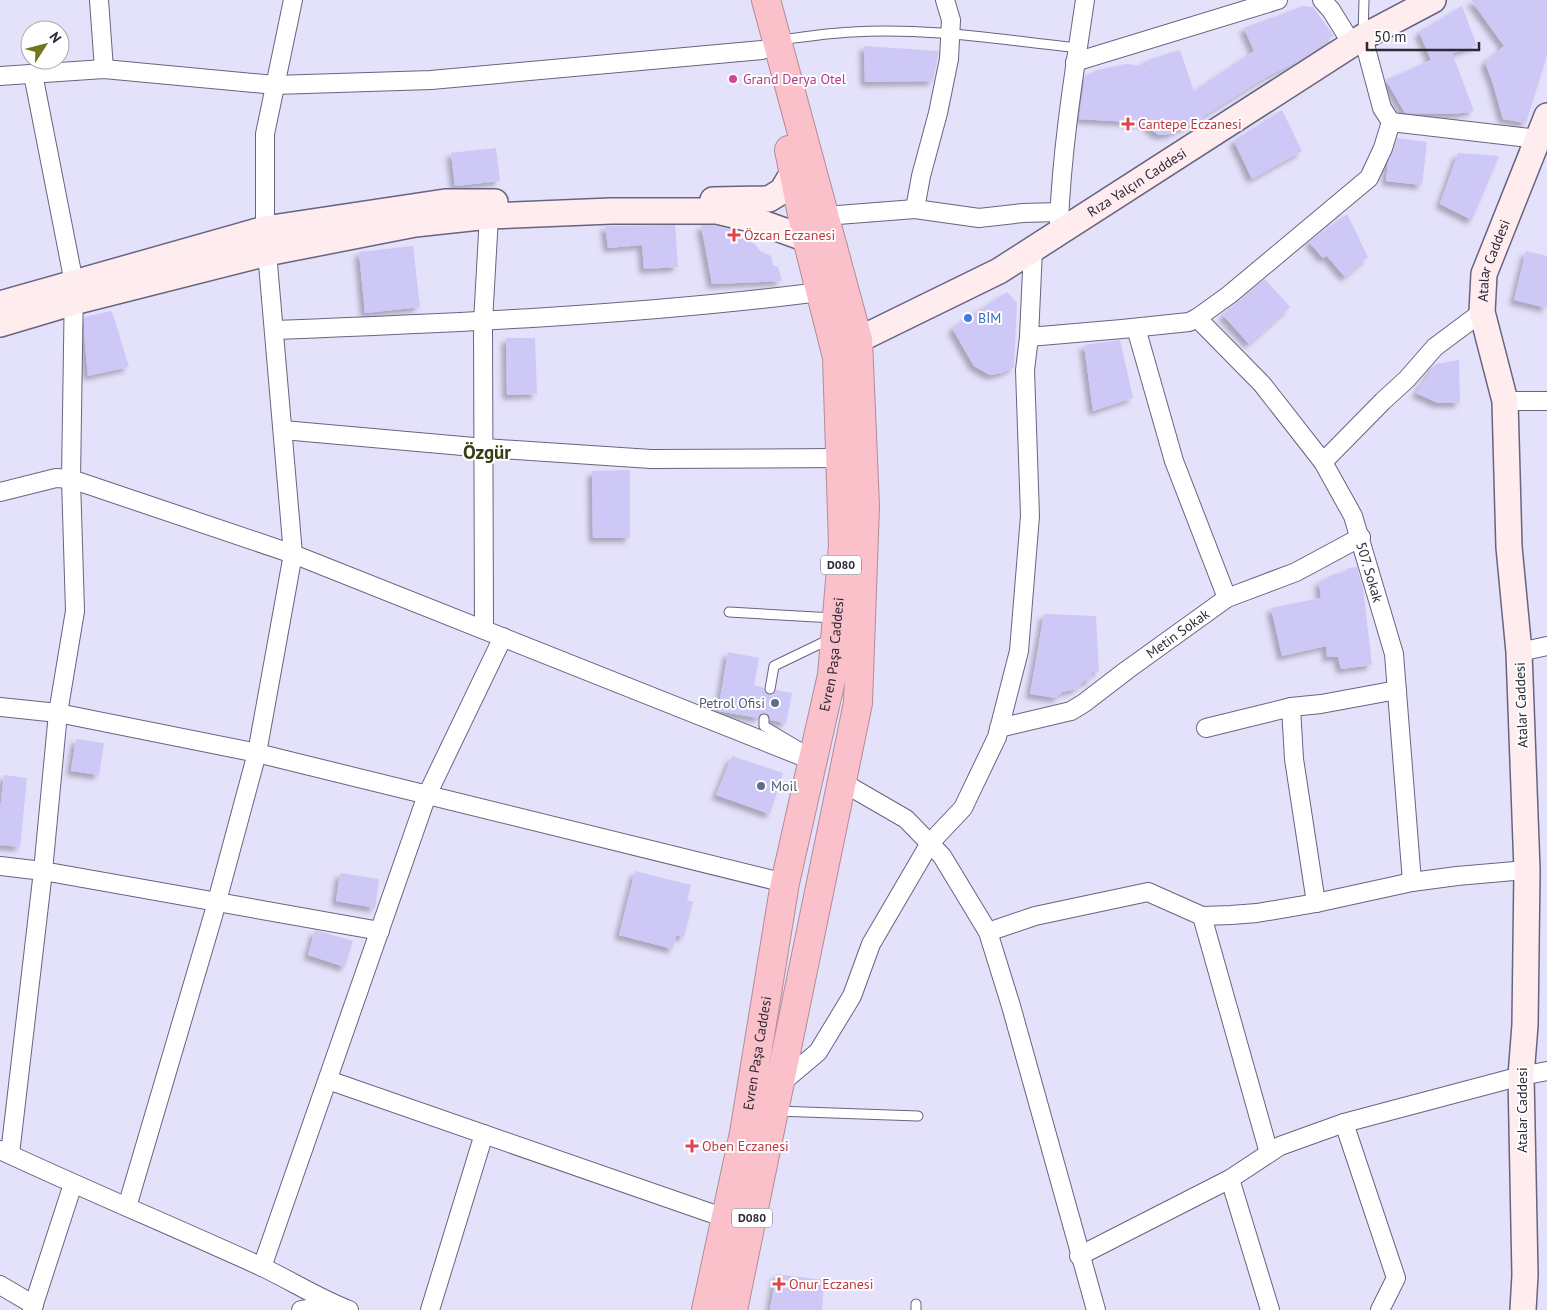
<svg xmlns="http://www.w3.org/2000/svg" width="1547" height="1310" viewBox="0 0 1547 1310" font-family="'PT Sans',sans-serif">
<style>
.building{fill:#cec8f7;filter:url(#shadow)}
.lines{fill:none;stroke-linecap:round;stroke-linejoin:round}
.lane-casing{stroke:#686480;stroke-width:11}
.street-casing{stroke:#686480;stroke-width:20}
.secondary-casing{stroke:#686480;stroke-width:28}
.highway-casing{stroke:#b28c96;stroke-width:30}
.lane{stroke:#fff;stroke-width:9}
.street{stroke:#fff;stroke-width:18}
.secondary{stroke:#feecef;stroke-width:25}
.highway{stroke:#fbc1ca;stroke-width:28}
.hotel-dot{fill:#d1479c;stroke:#fff;stroke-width:2}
.health-dot{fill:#e0444e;stroke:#fff;stroke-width:2}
.shop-dot{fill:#3f7fe0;stroke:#fff;stroke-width:2}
.service-dot{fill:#5c6f8a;stroke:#fff;stroke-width:2}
.labels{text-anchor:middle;stroke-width:4;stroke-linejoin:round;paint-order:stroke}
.shield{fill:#fff;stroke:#6b6972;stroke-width:1}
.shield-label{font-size:12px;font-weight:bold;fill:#2b2935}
.hotel-label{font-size:14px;fill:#b23c85;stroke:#fff;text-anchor:start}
.health-label{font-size:14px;fill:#be3a42;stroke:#fff;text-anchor:start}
.street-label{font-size:14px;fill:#2b2935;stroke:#fff}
.shop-label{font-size:14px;fill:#366cbe;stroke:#fff;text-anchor:start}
.service-label{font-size:14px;fill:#4e5e75;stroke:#fff;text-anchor:end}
.district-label{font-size:19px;font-weight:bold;fill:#393c13;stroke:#fff}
</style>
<defs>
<filter id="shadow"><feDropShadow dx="-4.5" dy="4.5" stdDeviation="2.5" flood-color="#0004"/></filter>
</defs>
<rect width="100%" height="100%" fill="#e4e1fb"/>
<path class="building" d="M1471 0H1547V55L1526 123 1503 119 1493 84 1485 62 1504 46Z
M1303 6 1313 7 1334 36 1299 61 1266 77 1202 117 1203 118 1170 134 1159 135 1150 129 1148 123 1079 119 1085 75 1092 74 1094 71 1125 64 1146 66 1147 60 1180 50 1194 91 1254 51 1244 28Z
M1462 6 1477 46 1452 53 1474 111 1454 114 1405 113 1386 80 1431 60 1419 32Z
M864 46 939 51 933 81 865 82Z
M1282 110 1302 151 1252 179 1234 141Z
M1397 138 1427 142 1422 185 1386 181 1388 162Z
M496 148 500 181 455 186 451 153Z
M1458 153 1499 156 1472 220 1440 204Z
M1347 214 1368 257 1345 277 1327 256 1323 258 1309 242Z
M675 225 678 267 644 269 642 245 608 248 605 226Z
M701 225H715L732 229 748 241 755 244 760 251 771 256 773 265 778 267 782 281 712 284Z
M413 246 420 307 365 313 359 252Z
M1526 251 1547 256V308L1514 300Z
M1265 279 1290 307 1249 344 1223 315Z
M1007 292 1017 303 1014 367 1002 373 990 375 974 366 952 328Z
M112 311 129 367 88 376 84 333V317Z
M506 338H535L537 394 507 395Z
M1120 340 1133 398 1093 411 1084 345Z
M1459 360 1460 403H1438L1416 393 1436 364Z
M630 470V538H593L592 471Z
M1357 567 1363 588 1372 665 1341 669 1338 657H1327L1326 646 1282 656 1271 608 1321 598 1319 581 1326 580 1331 575 1344 572 1349 568Z
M1044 614 1096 616 1099 672H1092L1090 681H1084L1076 689 1062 692 1056 698 1030 694Z
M728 652 759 658 754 685 764 688 766 694 773 695 776 690 792 693 786 723 770 720 769 715 764 713 760 714 758 718 718 711Z
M76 739 104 743 99 775 71 771Z
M732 756 783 773 770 814 716 795Z
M4 775 27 778 20 847 0 845V810Z
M635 871 691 885 687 900 693 902 684 937 676 935 673 949 619 935Z
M340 873 379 879 375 908 336 901Z
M315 930 353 941 345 967 308 955Z
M776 1274 824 1280 822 1310H770Z"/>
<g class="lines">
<g class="lane-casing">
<path id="lane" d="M1363 35 1364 0
M780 40C804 37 828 33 852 32 927 27 1003 40 1078 48
M729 612 834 618
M770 689 774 666 830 639
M764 719V726L803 749
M776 1111 918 1116
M916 1310V1304"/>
</g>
<g class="street-casing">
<g id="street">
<path d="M99 0 104 69"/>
<path d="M1322 0 1331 10 1352 44"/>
<path d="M1363 37 1382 108 1391 122 1538 139"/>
<path d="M1075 62 1278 0"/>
<path d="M0 76 104 69 275 85 431 80 762 50"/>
<path d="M915 209 921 176 938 113 949 59 951 20 945 0"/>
<path d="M825 216 915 209 979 218 1023 213 1059 212"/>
<path d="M1059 222C1062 147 1074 74 1085 0"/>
<path id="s1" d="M1197 318 1262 384 1323 462 1353 516 1394 654 1412 882"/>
<path d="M1136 328 1174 461 1227 598"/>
<path d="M274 330C456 323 639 315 820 292"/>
<path d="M1029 337 1122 329 1189 322 1197 318 1229 295 1369 178 1383 148 1391 122"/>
<path d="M1505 401H1547"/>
<path d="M283 430 485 448 651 459 840 458"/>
<path d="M1323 462 1383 401 1407 379 1435 347 1482 312"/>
<path d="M0 492 56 478 71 479 293 554 811 760"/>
<path d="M484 629 483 322 489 216"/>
<path d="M1519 652 1547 646"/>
<path d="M0 707 58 713 257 753 785 883"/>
<path id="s2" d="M999 728 1071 711 1084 703 1127 670 1227 598 1296 572 1361 537"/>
<path d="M1206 728 1291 707"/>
<path d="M842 782 906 819 942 856 988 932 1011 1006 1096 1310"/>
<path d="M0 866 43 871 380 931"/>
<path d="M1316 903 1294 759 1291 707 1321 704 1397 690"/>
<path d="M1202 916 1269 1153"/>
<path d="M988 932 1035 916 1148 892 1202 916 1231 915 1257 913 1316 903 1412 882 1457 876 1527 870"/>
<path d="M328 1080 725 1218"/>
<path d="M780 1084 818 1052 852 996 871 944 930 843 963 808 997 737 1019 651 1030 516 1025 370 1029 337 1033 249"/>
<path d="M1344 1123 1396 1278 1380 1310"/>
<path d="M0 1150C86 1190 174 1227 260 1266 290 1280 318 1298 349 1310"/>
<path d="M10 1154 43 871 58 713 75 611 71 479 74 283 33 74"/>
<path d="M1230 1179 1270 1310"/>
<path d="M127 1207 213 916 257 753 293 554 265 229V134L293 0"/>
<path d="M1079 1256 1230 1179 1280 1146 1344 1123 1521 1076 1547 1071"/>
<path d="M262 1267 427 795 503 637"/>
<path d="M0 1285 34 1305"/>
<path d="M32 1310 73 1184"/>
<path d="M301 1310 332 1304"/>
<path d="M430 1310 484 1134"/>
</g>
</g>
<g class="secondary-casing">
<g id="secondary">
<path d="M713 200 769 199 782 191 794 171"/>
<path d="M0 304 265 229 445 202H495"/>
<path d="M0 324 74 302 267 253 415 224 489 216 611 211H717L751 219 807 239"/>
<path id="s3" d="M843 352 858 340 999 271 1363 37 1433 0"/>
<path id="s4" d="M1523 1310 1525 1275 1521 1076 1525 1025 1527 870 1519 652 1509 547 1505 401 1482 312 1484 274 1547 116"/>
</g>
</g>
<g class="highway-casing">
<g id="highway">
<path id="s5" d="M706 1310 744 1133 785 883 832 675 843 545 837 357 807 239 789 150"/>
<path d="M733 1310 858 703 865 506 858 340 766 0"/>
</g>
</g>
<use href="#lane" class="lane"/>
<use href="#street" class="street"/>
<use href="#secondary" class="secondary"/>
<use href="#highway" class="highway"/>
</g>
<circle class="hotel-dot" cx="733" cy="79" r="5"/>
<g class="health-dot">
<path d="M1125.5 116.5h5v5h5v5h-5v5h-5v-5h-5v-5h5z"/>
<path d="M731.5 227.5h5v5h5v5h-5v5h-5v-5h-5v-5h5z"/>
<path d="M689.5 1138.5h5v5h5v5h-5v5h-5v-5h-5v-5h5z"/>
<path d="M776.5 1276.5h5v5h5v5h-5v5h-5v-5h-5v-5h5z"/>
</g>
<circle class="shop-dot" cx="968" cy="318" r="5"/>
<g class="service-dot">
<circle cx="775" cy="703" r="5"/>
<circle cx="761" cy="786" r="5"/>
</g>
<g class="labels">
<g class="shield">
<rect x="821" y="555.5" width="40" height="19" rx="4"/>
<rect x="732" y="1208.5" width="40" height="19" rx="4"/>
</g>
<g class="shield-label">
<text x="841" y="569">D080</text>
<text x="752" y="1222">D080</text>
</g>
<g class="hotel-label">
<text x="743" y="84">Grand Derya Otel</text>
</g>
<g class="health-label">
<text x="1138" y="129">Cantepe Eczanesi</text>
<text x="744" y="240">Özcan Eczanesi</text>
<text x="702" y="1151">Oben Eczanesi</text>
<text x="789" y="1289">Onur Eczanesi</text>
</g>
<g class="street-label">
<text dy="5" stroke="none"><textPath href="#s3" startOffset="340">Rıza Yalçın Caddesi</textPath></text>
<text dy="5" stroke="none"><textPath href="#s4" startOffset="1055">Atalar Caddesi</textPath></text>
<text dy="5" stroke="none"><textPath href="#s1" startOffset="312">507. Sokak</textPath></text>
<text dy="5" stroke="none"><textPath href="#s2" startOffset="206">Metin Sokak</textPath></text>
<text dy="5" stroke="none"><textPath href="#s5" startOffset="668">Evren Paşa Caddesi</textPath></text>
<text transform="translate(1521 705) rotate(-92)" y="5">Atalar Caddesi</text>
<text dy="5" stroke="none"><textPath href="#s5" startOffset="262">Evren Paşa Caddesi</textPath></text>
<text transform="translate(1522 1110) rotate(-90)" y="5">Atalar Caddesi</text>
</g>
<g class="shop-label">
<text x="978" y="323">BİM</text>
</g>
<g class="service-label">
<text x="765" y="708">Petrol Ofisi</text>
<text x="771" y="791" text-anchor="start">Moil</text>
</g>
<g class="district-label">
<text x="487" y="459">Özgür</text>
</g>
</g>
<g transform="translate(45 45) rotate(54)"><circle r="24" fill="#ffffff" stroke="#aaa9ae"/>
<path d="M0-4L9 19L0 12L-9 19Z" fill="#72761e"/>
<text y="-8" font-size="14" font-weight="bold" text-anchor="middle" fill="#2b2935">N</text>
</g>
<path d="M1367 42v8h112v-8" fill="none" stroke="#2b2935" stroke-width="2.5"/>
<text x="1374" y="42" font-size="15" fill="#2b2935" stroke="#ffffff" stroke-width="4" paint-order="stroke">50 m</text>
</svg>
